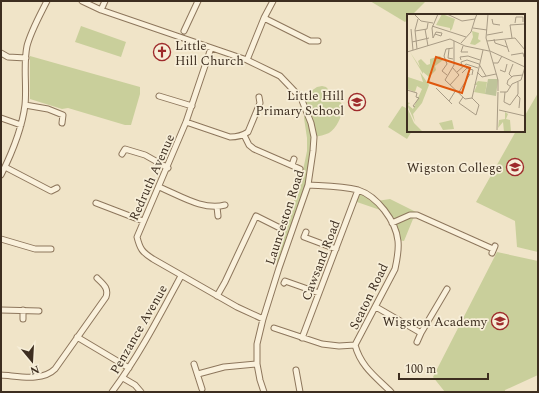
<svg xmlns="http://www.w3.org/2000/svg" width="539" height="393" viewBox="0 0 539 393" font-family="Spectral,serif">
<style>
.green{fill:#c9cf9b}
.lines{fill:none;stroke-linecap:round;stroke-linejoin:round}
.minor-casing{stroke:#8d765c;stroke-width:7}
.minor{stroke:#faf1dc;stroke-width:5}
.labels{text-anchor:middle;stroke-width:3.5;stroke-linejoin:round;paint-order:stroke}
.poi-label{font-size:13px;fill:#3d2e20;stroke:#f7eed8;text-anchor:end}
.street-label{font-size:13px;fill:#3d2e20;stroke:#f7eed8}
.inset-road{fill:none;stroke:#a89b85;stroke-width:1}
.view{fill:#df570d;fill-opacity:0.15;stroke:#df570d;stroke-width:2}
.inset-edge{fill:none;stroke:#3d2e20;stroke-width:2}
</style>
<rect width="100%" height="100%" fill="#f0e4c8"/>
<path class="green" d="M370 1H424L425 2 412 15H408V19L405 22Z
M81 26 126 42 121 57 75 42Z
M30 56 140 87V94L131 125H125L68 108 62 109 30 99Z
M322 86 326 87 342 104C344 113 337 128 329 133 325 135 319 136 314 137L311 169 279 268 276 260 302 175 307 151V138L304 118 306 108 301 98 317 87Z
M538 93V252L517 247 515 221 476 202 516 131H524V117Z
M402 106 408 109V131H412L407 139 388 127Z
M358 190 377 201 390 199 418 213 413 219 404 241 398 240 386 212 354 201Z
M497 252 538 261V375L505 390V392H445L433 377Z"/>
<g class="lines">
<g class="minor-casing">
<path id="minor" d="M82 1 101 10 247 60 280 76 301 98 311 123 314 137 313 151 308 185 279 268 263 319 257 344V364L260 380 264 392
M101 10 105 1
M264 18 310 41H318
M184 31 198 1
M211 48 186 122 137 237C140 249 142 252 153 259L237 307 263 319
M1 53 8 57 26 58
M247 60 264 18 273 1
M159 96 192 106
M25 105 48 109 63 115 62 123
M1 118 21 125
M186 122 230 137C237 137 242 136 248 132L260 103 259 97
M244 135 249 145 254 149 300 169
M122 154 125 149 145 155 168 168
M292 165 294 159
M5 167 51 191 57 188
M1 175C12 153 22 129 25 105 27 86 23 65 27 46 31 31 40 15 47 1
M308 185C324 186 342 186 358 190 377 196 396 221 398 241 399 250 397 260 395 269L355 345C361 367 376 377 391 392
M159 187C179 195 203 211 225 205
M96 203 143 221
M217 207 218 216
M392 223 410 215H417L493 249
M306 232 304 237 336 249
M1 239 35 249H51
M492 253 495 246
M284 283 285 281 319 293
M217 296 225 282 256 216 280 228
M376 307 421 333 447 289
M1 310 39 311
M23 319V310
M274 328 322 344 339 346 355 345
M77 337 129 368
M302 338 358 190
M417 342 421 333
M194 364 202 389
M296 370 300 392
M198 374 224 367 257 364
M1 375C18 376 42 382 55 369L106 297C109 288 103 284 97 278
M123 378 135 385 141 392
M112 392C139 356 160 315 181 276"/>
</g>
<use href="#minor" class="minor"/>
</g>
<defs>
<g id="church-ring" transform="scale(0.9)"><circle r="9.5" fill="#f7eed8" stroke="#9e2a2b" stroke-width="1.5"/><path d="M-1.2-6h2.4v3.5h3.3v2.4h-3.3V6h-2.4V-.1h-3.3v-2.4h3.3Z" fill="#9e2a2b"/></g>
<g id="school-ring" transform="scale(0.9)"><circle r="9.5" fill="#f7eed8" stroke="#9e2a2b" stroke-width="1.5"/><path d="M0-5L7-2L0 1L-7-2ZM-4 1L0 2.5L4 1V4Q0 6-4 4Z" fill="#9e2a2b"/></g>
</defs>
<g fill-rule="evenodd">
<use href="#church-ring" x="162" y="52"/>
<use href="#school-ring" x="357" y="102"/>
<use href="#school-ring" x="515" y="167"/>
<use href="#school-ring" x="500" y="321"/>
</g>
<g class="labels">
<g class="poi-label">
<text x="175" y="50" text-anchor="start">Little<tspan x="175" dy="15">Hill Church</tspan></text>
<text x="344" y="100">Little Hill<tspan x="344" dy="15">Primary School</tspan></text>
<text x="502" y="172">Wigston College</text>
<text x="487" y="326">Wigston Academy</text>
</g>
<g class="street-label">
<text transform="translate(151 177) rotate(-66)" y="5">Redruth Avenue</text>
<text transform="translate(284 217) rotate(-72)" y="5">Launceston Road</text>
<text transform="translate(320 260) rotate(-69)" y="5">Cawsand Road</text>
<text transform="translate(368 296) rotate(-64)" y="5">Seaton Road</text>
<text transform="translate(138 329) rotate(-60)" y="5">Penzance Avenue</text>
</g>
</g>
<g transform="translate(407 14)">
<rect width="118" height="118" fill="#f0e4c8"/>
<path d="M35 0 48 5 45 15 43 17V14L29 11ZM65 17 72 19 71 25 74 27 68 31 63 30 66 23ZM3 38 13 53 11 47 14 45 20 51 23 50V45L33 42 36 46 28 52 29 56 22 63 16 58V60ZM13 58 22 71 15 89 6 100 8 108 0 91V88L3 89 1 91 6 95 15 75 10 72 8 78 0 75V60L1 63 16 68ZM71 67 80 68 78 80 67 78 70 71H67ZM0 93 7 109 16 118H0ZM98 98 101 100 99 105 103 106 104 118H97L96 108 91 114 92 106 98 105ZM45 106 47 115 36 116 32 109Z" fill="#c9cf9b"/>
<path d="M81 65H91L89 82 78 80Z" fill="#bfc49a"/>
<path class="inset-road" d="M7 0 14 7 26 9M40 0 55 7 68 5 70 0M81 0 79 24 91 66V77M85 5 86 10 93 11M108 9 109 3H116V8M25 12 59 23M66 14 80 16M4 15 6 36M18 15 21 32M8 17 20 15 21 9M80 21 96 18M26 24 25 14 31 0M26 24 29 18 35 19 34 22 28 20M105 24 103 11 118 10M87 25 88 29 100 33M98 26 102 38M47 27V51L38 66 58 85 65 84M80 27 108 24 118 36M5 28 22 24M54 29 64 18 68 5M56 32 54 38H61M10 35 8 16 11 5M42 35 41 44 46 45M83 37 118 53M0 38 43 25 58 32 82 37M104 41 116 39 117 43M54 46 53 43 61 42 73 46M86 49H91L95 42M72 50 79 62M55 52 54 48 60 46 72 50M93 56 98 58 100 50M50 58 59 50 71 54M70 58 75 63 89 60M55 59 60 54 66 56 65 61M40 61 35 57 40 50 37 42 39 35 46 34M105 63 102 60 106 50M43 71 52 61 45 53M104 73 100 70 101 66 106 62 116 61M29 74 45 90M0 76 10 79 9 83 12 84 6 92 8 93M52 78 63 60M93 78H100L105 70 114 66 118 53M98 78 97 88 103 91 111 80V68M110 81 113 84 112 94M56 83 52 89 69 101 72 91 65 84M65 84 76 36M42 87 49 76M92 96 118 102M90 116 91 78"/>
<path class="view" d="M29 43 63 54 55 79 21 68Z"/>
<rect width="118" height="118" class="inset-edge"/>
</g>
<rect width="539" height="393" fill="none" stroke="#3d2e20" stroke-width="4"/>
<g transform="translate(32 361) rotate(162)" stroke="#f7eed8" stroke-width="3" paint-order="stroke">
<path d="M0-3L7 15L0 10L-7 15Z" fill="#3d2e20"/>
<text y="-6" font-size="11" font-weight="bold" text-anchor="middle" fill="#3d2e20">N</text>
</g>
<path d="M399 373v6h89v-6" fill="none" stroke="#3d2e20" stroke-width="2"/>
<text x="405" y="373" font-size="12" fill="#3d2e20" stroke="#f7eed8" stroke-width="3" paint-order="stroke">100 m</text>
</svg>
